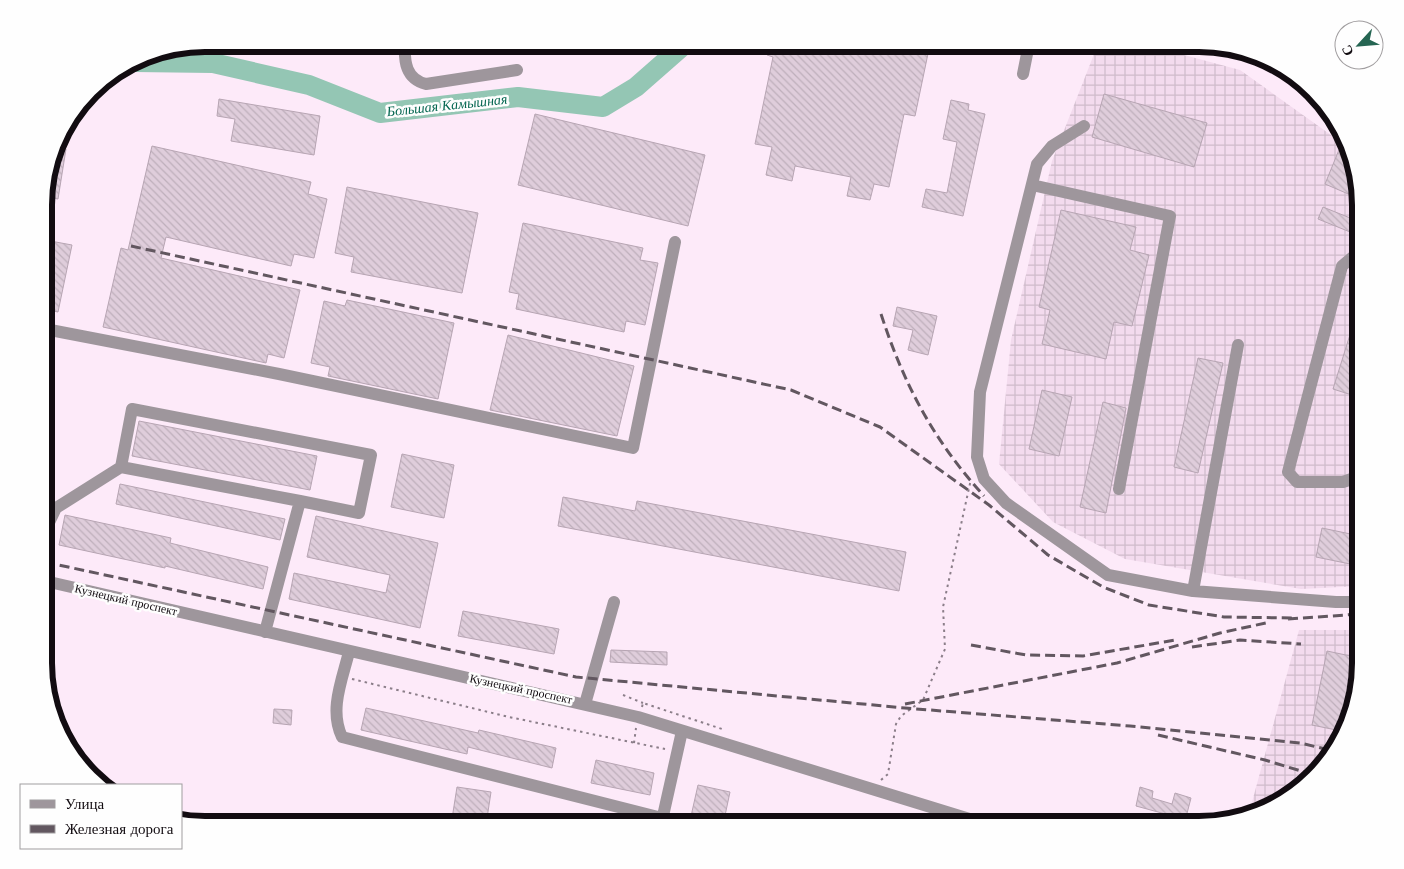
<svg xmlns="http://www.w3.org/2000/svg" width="1404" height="869" viewBox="0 0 1404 869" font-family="'Libre Baskerville',serif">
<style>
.industrial{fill:url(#industrial-grid)}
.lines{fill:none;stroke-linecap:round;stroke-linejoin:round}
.river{stroke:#94c6b4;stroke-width:20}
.building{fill:url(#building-back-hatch);stroke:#b7a5b3}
.path{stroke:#8b7e89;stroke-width:2;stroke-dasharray:2.5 4;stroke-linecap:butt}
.minor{stroke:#9e969c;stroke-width:12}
.rail{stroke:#625760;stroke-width:3;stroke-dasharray:10 5;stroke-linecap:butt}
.labels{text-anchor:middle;stroke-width:5;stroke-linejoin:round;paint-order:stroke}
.street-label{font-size:12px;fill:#120c11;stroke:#fefefe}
.water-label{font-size:14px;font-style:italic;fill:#046650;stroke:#fefefe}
.rim{fill:none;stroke:#120c11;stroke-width:6}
</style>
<defs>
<pattern id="industrial-grid" width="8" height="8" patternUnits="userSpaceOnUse" patternTransform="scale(1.25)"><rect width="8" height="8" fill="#f3dbee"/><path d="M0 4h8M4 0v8" fill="none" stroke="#cfbbcb"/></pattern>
<pattern id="building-back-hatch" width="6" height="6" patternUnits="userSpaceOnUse" patternTransform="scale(1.25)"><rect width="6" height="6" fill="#dfcddb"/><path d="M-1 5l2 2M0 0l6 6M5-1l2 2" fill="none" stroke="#beafbb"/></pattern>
</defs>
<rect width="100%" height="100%" fill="#fdeaf9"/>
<path class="industrial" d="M1098 44H1143L1240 70 1345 145 1360 194V586L1301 589 1125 559 1053 522 999 464 1011 340 1052 161Z
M1299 630H1360V674L1333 753 1279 804 1249 813Z"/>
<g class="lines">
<path class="river" d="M135 62 213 63 309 85 380 113 518 97 603 107 636 87 685 44"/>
</g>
<path class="building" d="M769 44H930L915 116 904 114 889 187 874 184 870 200 847 196 851 177 795 166 792 181 766 175 772 147 755 144 773 57 767 55Z
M1104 94 1207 123 1194 167 1092 137Z
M219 99 320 116 314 155 231 141 235 119 217 116Z
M951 100 969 104 968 110 985 114 963 216 922 207 926 189 947 193 957 142 943 139Z
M535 114 705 155 688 226 518 185Z
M1343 140 1360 194V199L1325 184Z
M152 146 311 182 308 194 327 199 314 258 294 254 291 266 166 237 161 258 300 290 284 358 268 354 266 363 103 327 121 248 128 250Z
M56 147 66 149 58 199 45 197V184Z
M347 187 478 213 462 293 351 272 354 257 335 253Z
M1323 207 1360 222V236L1318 219Z
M1061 210 1136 227 1130 250 1149 255 1132 326 1114 322 1106 359 1042 344 1050 310 1039 307Z
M523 223 643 248 640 260 658 263 645 325 626 321 624 332 516 309 519 294 509 292Z
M45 240 72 245 58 312 53 311 51 322 45 321Z
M347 300 454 323 438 399 328 376 330 367 311 363 324 301 345 306Z
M897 307 937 316 928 355 908 350 913 330 893 326Z
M1358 309H1360V380L1355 396 1333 389Z
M508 335 634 366 617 436 490 410Z
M1198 358 1223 363 1198 473 1174 467Z
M1042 390 1072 397 1059 456 1029 449Z
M1103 402 1126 408 1106 513 1080 507Z
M139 421 317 456 310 490 132 456Z
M402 454 454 465 444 518 391 507Z
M120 484 285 519 280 540 116 504Z
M563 497 635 511 637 501 906 552 899 591 558 526Z
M65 515 171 538 170 543 268 567 263 589 165 566V568L59 545Z
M316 516 438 543 420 628 289 599 294 573 386 593 390 575 307 557Z
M1322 528 1360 536V566L1316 557Z
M463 611 559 629 554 654 458 636Z
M611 650 667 652V665L610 662Z
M1327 651 1360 658V674L1341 731 1312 725Z
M366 708 478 733 479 730 556 748 552 768 468 747 467 754 361 730Z
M274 709 292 710 291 725 273 723Z
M596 760 654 773 650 795 591 783Z
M698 785 730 792 723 825H689Z
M457 787 491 792 486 825H451Z
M1140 787 1153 791 1152 798 1172 804 1175 793 1191 798 1184 825H1166L1169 815 1136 806Z"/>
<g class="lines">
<path class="path" d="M352 679 509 717 665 749
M623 695 643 703
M642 707 643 703 725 730
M634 743 636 728
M881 780 888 774 896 724 901 716 923 700 945 649 943 607 971 479"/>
<path class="minor" d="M405 44C404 62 406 79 426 84L517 70
M1023 74 1029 44
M1084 126 1052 146 1037 164 980 392 977 457 984 479 1006 503 1108 575 1193 591 1336 602H1360
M1032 185 1170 216 1119 489
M1360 251 1342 266 1288 472 1297 482H1343L1360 476
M45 329 279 374 633 448 675 242
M1360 402V414
M45 531 56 508 121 467
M45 581 638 717 989 825
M1193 591 1238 345
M265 632 300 501 359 513 371 455 132 409 121 467 300 501
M349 652C342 680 329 710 342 737L662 818
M585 704 614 602
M661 825 682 731"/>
<path class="rail" d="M131 246 791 390 880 427 989 505 1048 555 1103 587 1149 605 1224 617 1294 618
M881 314C904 385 934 441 984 496
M45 562 576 677 905 708 1130 726 1300 743 1334 751
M1288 619 1360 614
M971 645 1026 655 1083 656 1175 640
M1192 647 1240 640 1301 644
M905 704 1117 663 1220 633 1270 622
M1158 735 1265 760 1311 774"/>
</g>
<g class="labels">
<g class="street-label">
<text transform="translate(126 600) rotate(13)" y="4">Кузнецкий проспект</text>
<text transform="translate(521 689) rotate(12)" y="4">Кузнецкий проспект</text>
</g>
<g class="water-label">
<text transform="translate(447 105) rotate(-6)" y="5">Большая Камышная</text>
</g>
</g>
<path d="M0 0H1404V869H0ZM205 52H1199A153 153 0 0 1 1352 205V663A153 153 0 0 1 1199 816H205A153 153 0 0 1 52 663V205A153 153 0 0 1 205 52Z" fill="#fefefe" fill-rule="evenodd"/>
<path class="rim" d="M205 52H1199A153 153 0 0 1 1352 205V663A153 153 0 0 1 1199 816H205A153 153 0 0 1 52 663V205A153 153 0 0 1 205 52Z"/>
<rect x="20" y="784" width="162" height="65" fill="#fefefe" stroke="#a09d9f"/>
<rect x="30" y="800" width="25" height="8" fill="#9e969c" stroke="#a09d9f"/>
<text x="65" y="809" font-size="15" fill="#120c11">Улица</text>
<rect x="30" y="825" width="25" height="8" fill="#625760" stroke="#a09d9f"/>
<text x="65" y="834" font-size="15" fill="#120c11">Железная дорога</text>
<g transform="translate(1359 45) rotate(244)"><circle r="24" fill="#fefefe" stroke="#a09d9f"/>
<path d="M0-4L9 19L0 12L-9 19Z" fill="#256552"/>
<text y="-8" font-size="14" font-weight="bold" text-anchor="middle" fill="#120c11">С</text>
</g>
</svg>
